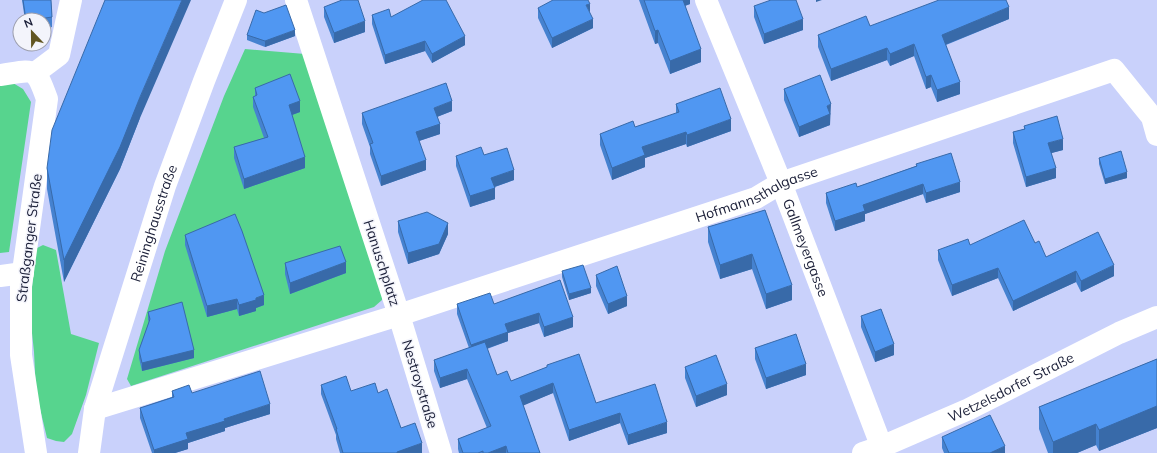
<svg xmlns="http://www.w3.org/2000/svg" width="1157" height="453" viewBox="0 0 1157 453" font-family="Mulish,sans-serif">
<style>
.green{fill:#57d48e}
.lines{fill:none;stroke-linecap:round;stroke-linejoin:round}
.minor{stroke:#fff;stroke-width:22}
.major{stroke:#fff;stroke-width:22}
.wall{fill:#4582d0}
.shaded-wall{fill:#386aa9}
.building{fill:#5097f2;stroke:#386aa9}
.labels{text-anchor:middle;stroke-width:3;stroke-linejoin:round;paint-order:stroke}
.street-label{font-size:14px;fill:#191d36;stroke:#f3f4fb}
</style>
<rect width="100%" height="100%" fill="#c9d1fb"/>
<path class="green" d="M245 49 305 54 382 291V300L374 307 131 386 127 379 165 251 224 96Z
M13 83 23 89 31 102 9 252 0 253V84Z
M43 245 56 250 71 334 99 343 86 395 72 434 64 442 56 441 47 438 36 392 34 352 30 314 35 249Z"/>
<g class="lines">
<g class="minor">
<path id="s1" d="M706 0 781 183 884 453"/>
<path d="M35 73 59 55 71 0"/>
<path d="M0 75C34 70 35 65 47 99L21 286V355L36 453"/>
<path d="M0 276 23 273"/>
<path d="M95 409 399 315 296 0"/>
<path id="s2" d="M441 453 399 315 756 198 781 183 1114 70 1152 117 1157 135"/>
</g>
<g class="major">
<path id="s3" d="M89 453 95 409 165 186 204 81 236 0"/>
<path id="s4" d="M863 453 881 447 969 409 1119 333 1157 317"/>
</g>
</g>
<path class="wall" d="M22 0H51L52 17V27L44 29V20H25Z
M639 0H690V4L685 6 701 62 670 74 658 43 655 44Z
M754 6 803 30 764 44 754 17Z
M324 7 365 32 334 43 324 17Z
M538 8 593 28 552 48 538 18Z
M372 15 391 17 465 45 432 63 425 51 385 64 372 24Z
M1009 19 946 45 960 94 937 102 931 87 926 89 914 56 890 66 887 60 831 81 818 47V35L870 26Z
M247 35 295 36 265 47 247 40Z
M255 88 300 112 292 115 305 168 244 189 234 158V147L264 138 253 107V97L255 96Z
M784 89 831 115H830V125L799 137 784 100Z
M676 104 731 131 687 147 686 144 645 158V167L612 180 600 145V134L635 127 676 114Z
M452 111 437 117 440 134 419 141 426 170 381 186 370 154V147L362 124V113Z
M140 118 120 169 64 282 47 189V168Z
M1024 126 1063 150 1051 153 1056 178 1026 187 1013 143V132L1024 129Z
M484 155 514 180 495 187V199L470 207 456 166V156Z
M1099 158 1127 178 1105 184 1099 164Z
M916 164 960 192 926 203 923 194 865 214V221L835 231 826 203V193L857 187 916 166Z
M765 210 792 300 766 309 752 269 720 279 708 242V227Z
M398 221 448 234 439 254 408 264 398 232Z
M185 235 264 305 256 308V311L239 316 237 309 207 317 185 245Z
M1035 243 1046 257 1114 276 1081 292 1076 282 1013 311 998 278 952 296 938 260V250L970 245Z
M285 263 346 273 290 294 285 274Z
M562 271 591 293 569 300 562 277Z
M596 275 627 306 608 314 596 286Z
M560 280 573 327 544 337 539 323 508 333V341L487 349 497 375 511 381 547 367V365L596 403 667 433 628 445 620 423 569 441 553 393 523 405 540 453H459L458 449V439L487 428 467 379 440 388 434 371V360L469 348 457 314V304H494Z
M148 312 194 358 142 371 139 358V350L149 322 148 320Z
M861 316 894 355 875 362 861 327Z
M755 348 806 375 766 389 755 359Z
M1157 359V428L1099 451 1096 445 1077 453H1048L1039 429V407Z
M685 367 727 395 696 407 685 378Z
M321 385 351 391 378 393 401 428 422 453H340L336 439V435L321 394Z
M172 391 192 393 270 414 225 428V431L188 443V449L175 453H152L140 418V408L172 397Z
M942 437 1005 453H944L942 448Z"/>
<path class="shaded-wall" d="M182 0H191L140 118 120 169 64 282V260L140 97Z
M681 0H690V4L681 7Z
M816 0H822L816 2Z
M590 4V13L586 5Z
M1009 7V19L942 46V35Z
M593 19V28L552 48V38Z
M803 19V30L764 44V34Z
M365 21V32L334 43V33Z
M295 30V36L265 47V41Z
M658 30V43L655 44V31Z
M465 36V45L432 63V54Z
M425 41V51L385 64V55Z
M914 44V56L890 66V54Z
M887 48V60L831 81V69Z
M701 49V62L670 74V61Z
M931 75V87L926 89V77Z
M960 82V94L937 102V90Z
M300 101V112L289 116V105Z
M452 101V111L434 118V108Z
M831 104 830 125 799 137V127L827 106Z
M731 119V131L687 147V135Z
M440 124V134L416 142V132Z
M686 132V144L645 158V167L612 180V168L642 147Z
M1063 139V150L1048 154V143Z
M305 157V168L244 189V179Z
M426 160V170L381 186V176Z
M1056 168V178L1026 187V177Z
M514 170V180L491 188V178Z
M1127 172V178L1105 184V179Z
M960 182V192L926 203V193Z
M923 184V194L865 214V221L835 231V221L863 205Z
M495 188V199L470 207V196Z
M448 223V234L439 254 408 264V253Z
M752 254V269L720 279V265Z
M346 262V273L290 294V283Z
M1114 265V276L1081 292V281Z
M998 268V278L952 296V285Z
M1076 271V282L1013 311V301Z
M792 285V300L766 309V294Z
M591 288V293L569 300V294Z
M264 295V305L256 308V311L239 316V305Z
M627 296V306L608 314V304Z
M237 299V309L207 317V306Z
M539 313V323L508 333V341L471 354V345L505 324Z
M573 317V327L544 337V327Z
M894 344V355L875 362V352Z
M194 350V358L142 371V363Z
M806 364V375L766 389V378Z
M467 369V379L440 388V378Z
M553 383V393L520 407V396Z
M727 384V395L696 407V396Z
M270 404V414L225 428V431L188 443V449L175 453H154V450L186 433 224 419Z
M1157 406V428L1099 451V430Z
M620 413V423L569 441V430Z
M667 422V433L628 445V435Z
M1096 424V445L1077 453H1053V442Z
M422 443V453H397V452Z
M506 446V453H488Z
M1005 446V453H990Z"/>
<path class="building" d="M23 0H51L52 17 32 20H26Z
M105 0H182L140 97 120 147 64 260 47 168 52 130Z
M342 0H358L365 21 334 33 324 7Z
M423 0H446L465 36 432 54 425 41 385 55 372 15 389 9 391 17Z
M553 0H588L590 4 586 5 593 19 552 38 538 8Z
M644 0H683L701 49 670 61 658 30 655 31Z
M771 0H796L803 19 764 34 754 6Z
M939 0H1006L1009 7 942 35 960 82 937 90 931 75 926 77 914 44 890 54 887 48 831 69 818 35 866 16 870 26Z
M286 5 295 30 265 41 247 35 256 10 264 13Z
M290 74 300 101 289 105 305 157 244 179 234 147 268 137 253 97 257 95 255 88Z
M820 75 831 104 827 106 830 114 799 127 784 89Z
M446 83 452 101 434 108 440 124 416 132 426 160 381 176 370 144 373 143 362 113Z
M720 88 731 119 687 135 686 132 642 147 645 155 612 168 600 134 633 121 635 127 679 112 676 104Z
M1057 116 1063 139 1048 143 1056 168 1026 177 1013 132 1025 129 1024 126Z
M481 147 484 155 507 148 514 170 491 178 495 188 470 196 456 156Z
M1121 151 1127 172 1105 179 1099 158Z
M951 153 960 182 926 193 923 184 863 205 865 211 835 221 826 193 856 183 857 187 917 166 916 164Z
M765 210 792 285 766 294 752 254 720 265 708 227Z
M427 212 448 223 439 244 408 253 398 221Z
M235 214 242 231 264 295 256 298V300L239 305 237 299 207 306 185 235Z
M1024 220 1035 243 1039 241 1046 257 1098 232 1114 265 1081 281 1076 271 1013 301 998 268 952 285 938 250 968 239 970 245Z
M340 246 346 262 290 283 285 263Z
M583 265 591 288 569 294 562 271Z
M617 266 627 296 608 304 596 275Z
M560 280 573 317 544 327 539 313 505 324 508 332 471 345 457 304 490 293 494 304Z
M182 302 194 350 142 363 139 350 150 319 148 312Z
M881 309 894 344 875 352 861 316Z
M796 334 806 364 766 378 755 348Z
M485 342 497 375 507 371 511 381 547 367V365L579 354 596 403 655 384 667 422 628 435 620 413 569 430 553 383 520 396 540 453H508L506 446 488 453H483V451L478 453H463L458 439 491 426 467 369 440 378 434 360Z
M716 355 727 384 696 396 685 367Z
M1157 359V406L1099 430 1096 424 1053 442 1039 407Z
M260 371 270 404 224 419 225 421 186 433 188 439 154 450 140 408 174 397 172 391 189 385 192 393Z
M346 376 351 391 375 383 378 393 387 389 401 428 415 423 422 443 397 452V453H343L336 429H337L321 385Z
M990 415 1005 446 990 453H949L942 437Z"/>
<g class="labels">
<g class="street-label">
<text dy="5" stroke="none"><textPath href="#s2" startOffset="522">Hofmannsthalgasse</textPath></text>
<text dy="5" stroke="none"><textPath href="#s3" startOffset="239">Reininghausstraße</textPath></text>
<text transform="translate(29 238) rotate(-83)" y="5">Straßganger Straße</text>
<text dy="5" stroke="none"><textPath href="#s1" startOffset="267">Gallmeyergasse</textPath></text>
<text transform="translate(382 263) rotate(72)" y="5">Hanuschplatz</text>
<text transform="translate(420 384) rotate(73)" y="5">Nestroystraße</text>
<text dy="5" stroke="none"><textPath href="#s4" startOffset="162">Wetzelsdorfer Straße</textPath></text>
</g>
</g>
<g transform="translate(32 32) rotate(338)"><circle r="19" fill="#f3f4fb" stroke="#9c9eac"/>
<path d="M0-3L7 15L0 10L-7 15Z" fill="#625622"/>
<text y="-6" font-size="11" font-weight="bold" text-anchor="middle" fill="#191d36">N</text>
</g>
</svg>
